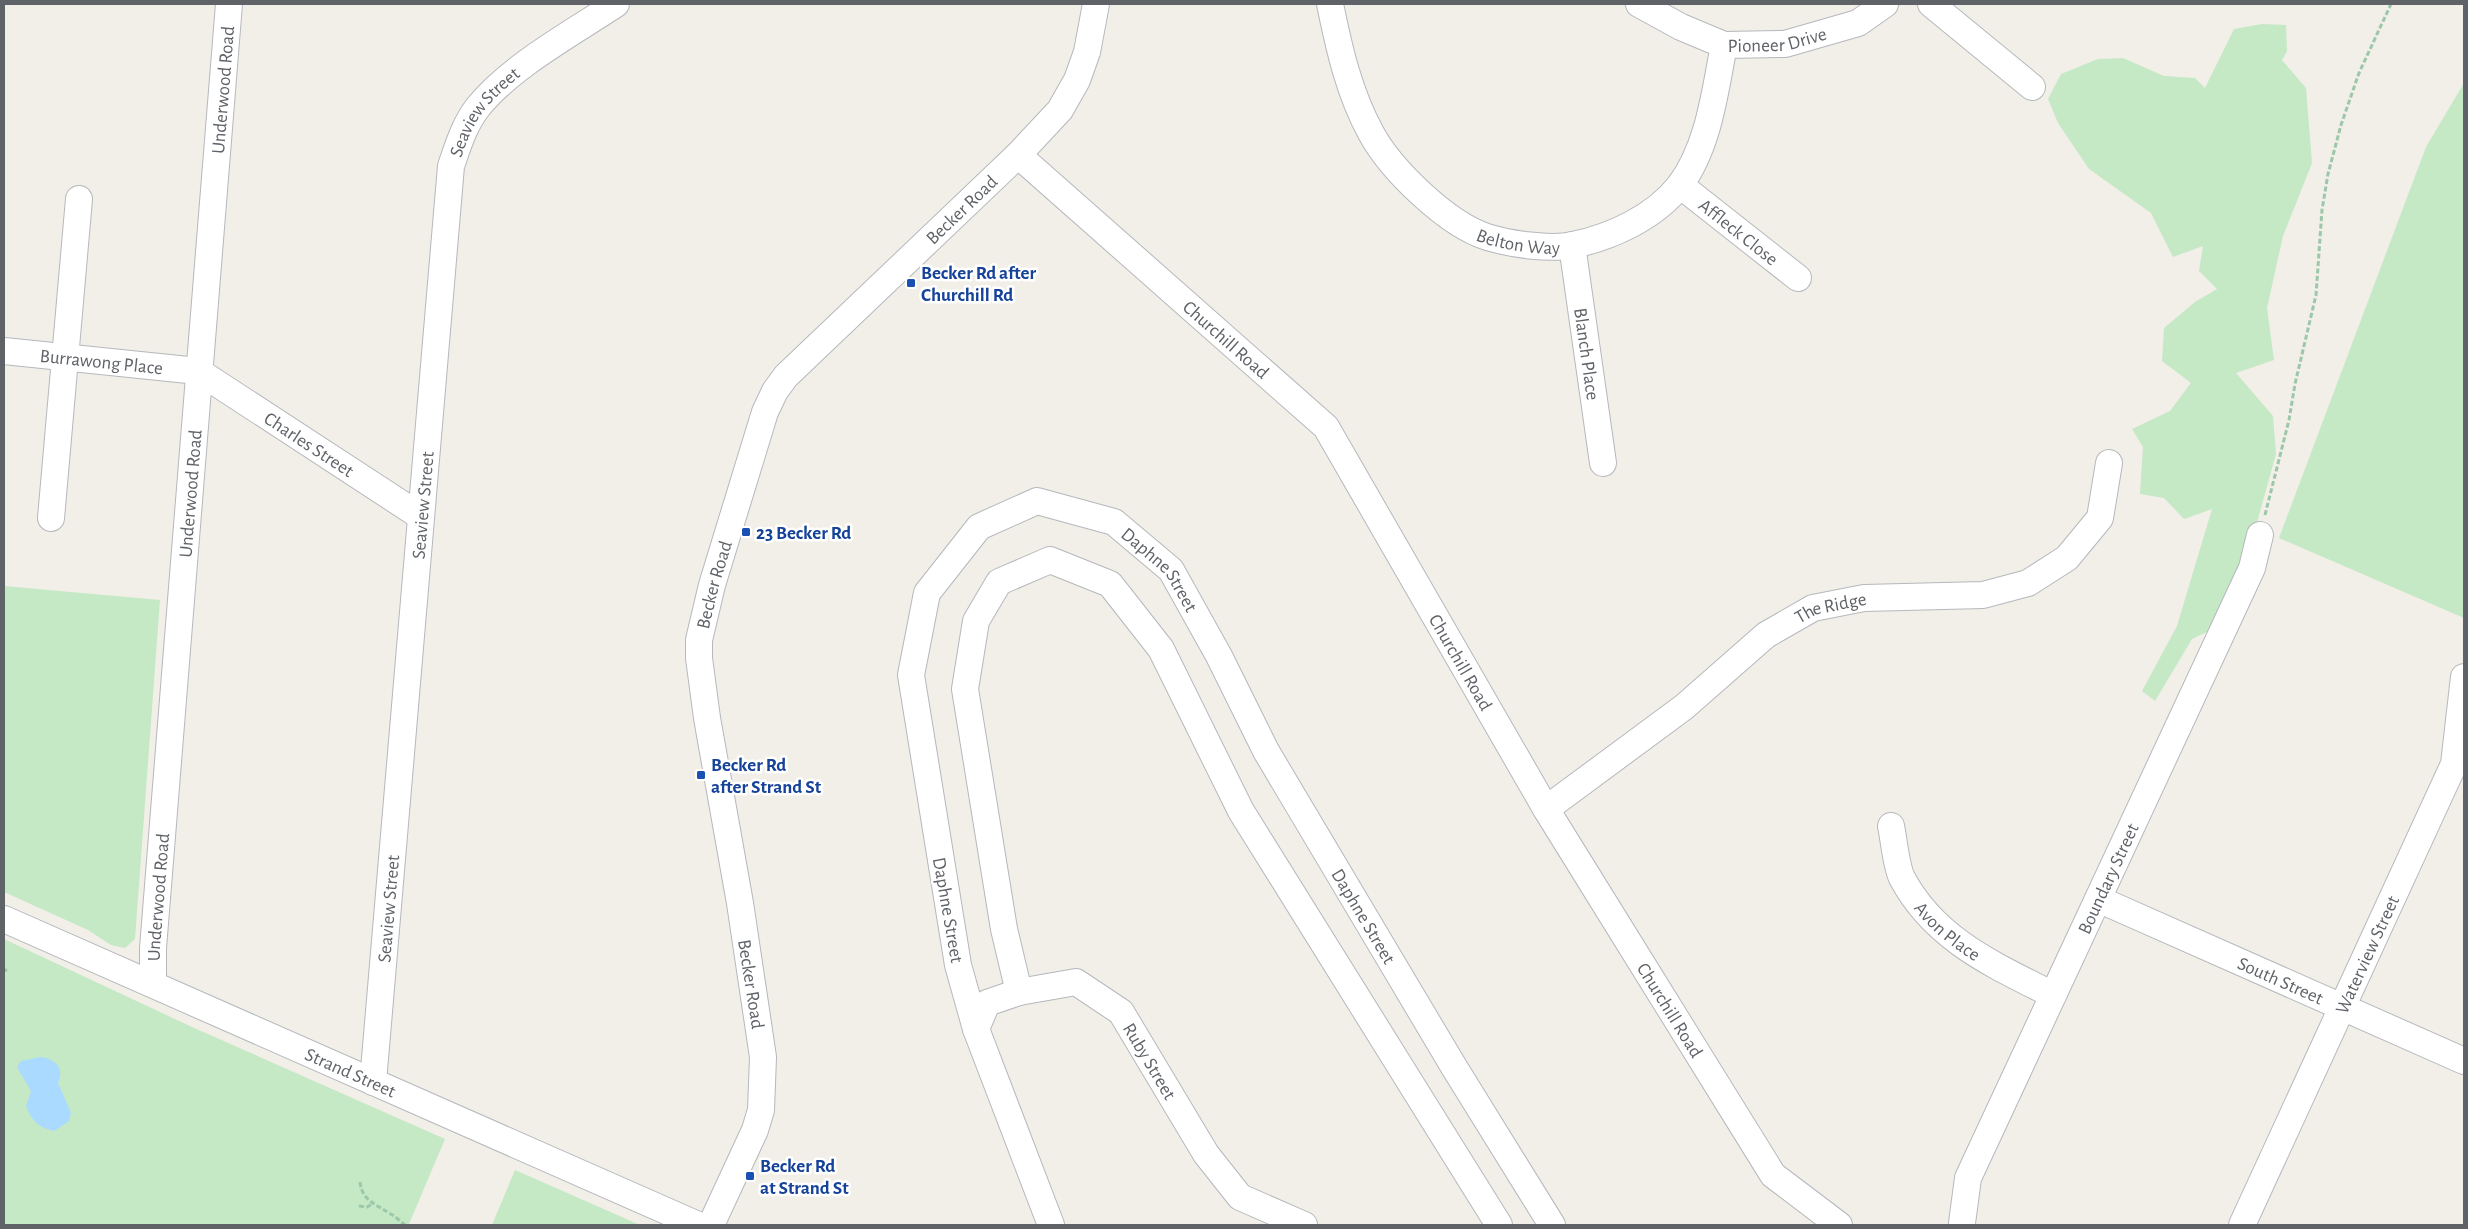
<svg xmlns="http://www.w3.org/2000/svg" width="2468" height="1229" viewBox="0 0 2468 1229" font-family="'Alegreya Sans',sans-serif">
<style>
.green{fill:#c5e8c5}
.water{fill:#aadaff}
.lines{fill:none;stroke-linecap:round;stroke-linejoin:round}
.minor-casing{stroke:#b5b8bc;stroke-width:28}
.path{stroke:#9cc7a9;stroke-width:3;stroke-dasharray:5 2.5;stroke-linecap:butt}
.minor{stroke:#fff;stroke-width:26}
.transit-dot{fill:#1a4fb4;stroke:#fff;stroke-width:2}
.labels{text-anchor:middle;stroke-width:5;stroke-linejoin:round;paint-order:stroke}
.street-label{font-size:19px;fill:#5f6368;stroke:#fff}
.transit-label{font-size:19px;font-weight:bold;fill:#164399;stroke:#fff;text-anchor:start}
</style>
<rect width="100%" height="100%" fill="#f1efe8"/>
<path class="green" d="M2262 24 2286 25 2287 51 2282 60 2306 88 2312 163 2283 236 2267 308 2274 360 2236 373 2273 416 2276 454 2256 526 2217 627 2192 639 2155 701 2142 691 2177 626 2212 509 2184 519 2164 498 2140 494 2143 447 2132 429 2170 411 2191 383 2162 361 2164 328 2195 302 2217 289 2199 271 2203 246 2173 257 2151 213 2089 169 2058 123 2048 99 2061 74 2098 59 2123 58 2164 76 2195 78 2205 88 2234 29Z
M2464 83V618L2279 538 2426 147Z
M4 586 160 600 135 939 125 948 111 945 88 930 4 892Z
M4 939 192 1027 445 1139 409 1224 411 1225H4Z
M515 1170 640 1225H492Z"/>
<path class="water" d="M41 1057C55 1059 65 1068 58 1083L71 1113 69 1121 54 1131C38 1127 32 1121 26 1106L31 1091 17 1067 21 1061Z"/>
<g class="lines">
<g class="minor-casing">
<g id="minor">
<path id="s1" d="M1330 4C1339 48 1349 93 1371 133 1391 170 1447 224 1487 237 1510 244 1550 250 1573 245 1612 237 1655 217 1680 185 1709 146 1715 91 1724 45"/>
<path id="s2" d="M1639 4 1681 27 1724 45 1785 44 1858 23 1885 4"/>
<path d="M1931 4 2032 87"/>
<path id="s3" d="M1018 155 1326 427 1546 809 1773 1175 1839 1225"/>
<path id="s4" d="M1680 185 1798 278"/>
<path id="s5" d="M1572 245 1603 463"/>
<path id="s6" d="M4 351 198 371 420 516"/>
<path d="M51 518 79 199"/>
<path id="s7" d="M1546 809 1684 707 1766 635 1813 608 1864 598 1983 595 2028 583 2067 558 2100 518 2109 463"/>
<path id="s8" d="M1891 826C1894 840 1896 866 1902 878 1935 940 1994 965 2053 995"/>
<path id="s9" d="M2098 899 2464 1061"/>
<path id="s10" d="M4 919 698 1225"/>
<path id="s11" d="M153 983V948L229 4"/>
<path d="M1019 992 1004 929 965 689 976 621 999 582 1050 560 1110 584 1161 649 1241 811 1499 1225"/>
<path id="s12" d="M976 1029 987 1003 1019 992 1076 982 1121 1012 1206 1154 1240 1197 1304 1225"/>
<path id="s13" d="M373 1082 451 166C458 146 464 125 478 107 510 67 572 33 616 4"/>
<path id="s14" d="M1962 1223 1968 1178 2252 568 2260 535"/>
<path id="s15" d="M711 1225 755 1130 761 1110 763 1057 740 903 707 718 699 658V640L712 585 765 412 775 391 786 376 1018 155 1060 110 1077 80 1087 52 1096 4"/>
<path id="s16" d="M1051 1225 976 1029 958 965 911 675 927 593 979 527 1037 501 1114 522 1171 570 1219 656 1266 751 1454 1067 1552 1225"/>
<path id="s17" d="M2242 1225 2454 764 2464 677"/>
</g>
</g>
<path class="path" d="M2265 515 2289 420 2295 384 2316 295 2322 210 2328 174 2341 125 2359 73 2391 4
M4 969 7 971
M360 1182C362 1201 376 1204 389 1213 395 1216 400 1221 405 1225
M359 1206 367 1207 372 1204"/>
<use href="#minor" class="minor"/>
</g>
<g class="transit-dot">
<rect x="906" y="278" width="10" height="10" rx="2.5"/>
<rect x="741" y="527" width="10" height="10" rx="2.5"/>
<rect x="696" y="770" width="10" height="10" rx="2.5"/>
<rect x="745" y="1171" width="10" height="10" rx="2.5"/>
</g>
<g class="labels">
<g class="street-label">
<text dy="7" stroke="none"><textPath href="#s2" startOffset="148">Pioneer Drive</textPath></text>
<text dy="7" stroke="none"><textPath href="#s11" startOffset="896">Underwood Road</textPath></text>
<text dy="7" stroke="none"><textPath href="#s13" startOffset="984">Seaview Street</textPath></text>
<text dy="7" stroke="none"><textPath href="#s15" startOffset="1122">Becker Road</textPath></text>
<text dy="7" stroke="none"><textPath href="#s4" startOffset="75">Affleck Close</textPath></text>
<text dy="7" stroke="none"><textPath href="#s1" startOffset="326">Belton Way</textPath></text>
<text dy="7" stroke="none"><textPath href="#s3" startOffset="278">Churchill Road</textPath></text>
<text dy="7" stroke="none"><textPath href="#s5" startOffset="110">Blanch Place</textPath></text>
<text dy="7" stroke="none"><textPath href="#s6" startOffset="98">Burrawong Place</textPath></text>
<text dy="7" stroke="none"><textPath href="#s6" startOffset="328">Charles Street</textPath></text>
<text dy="7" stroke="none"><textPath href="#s11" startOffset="491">Underwood Road</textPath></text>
<text dy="7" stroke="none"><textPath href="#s13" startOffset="579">Seaview Street</textPath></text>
<text dy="7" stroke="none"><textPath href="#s16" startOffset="948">Daphne Street</textPath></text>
<text dy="7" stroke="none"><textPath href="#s15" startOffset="658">Becker Road</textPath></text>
<text dy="7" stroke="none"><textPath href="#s7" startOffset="352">The Ridge</textPath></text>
<text dy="7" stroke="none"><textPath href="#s3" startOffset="682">Churchill Road</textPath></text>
<text dy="7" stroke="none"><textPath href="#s14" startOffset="376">Boundary Street</textPath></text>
<text dy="7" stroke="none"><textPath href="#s11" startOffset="86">Underwood Road</textPath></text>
<text dy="7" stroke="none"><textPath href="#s13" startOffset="174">Seaview Street</textPath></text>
<text transform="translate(949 910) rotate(80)" y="7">Daphne Street</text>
<text dy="7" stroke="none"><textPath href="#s16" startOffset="1352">Daphne Street</textPath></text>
<text dy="7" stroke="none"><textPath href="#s8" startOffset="124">Avon Place</textPath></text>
<text dy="7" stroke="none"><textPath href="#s17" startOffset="298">Waterview Street</textPath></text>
<text dy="7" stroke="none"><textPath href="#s9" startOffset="200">South Street</textPath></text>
<text transform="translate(752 984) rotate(81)" y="7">Becker Road</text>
<text dy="7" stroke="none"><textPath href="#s3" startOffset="1088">Churchill Road</textPath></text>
<text dy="7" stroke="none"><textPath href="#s12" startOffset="231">Ruby Street</textPath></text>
<text dy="7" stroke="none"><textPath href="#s10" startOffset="379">Strand Street</textPath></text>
</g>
<g class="transit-label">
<text x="921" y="279">Becker Rd after<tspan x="921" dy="22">Churchill Rd</tspan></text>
<text x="756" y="539">23 Becker Rd</text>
<text x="711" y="771">Becker Rd<tspan x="711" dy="22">after Strand St</tspan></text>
<text x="760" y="1172">Becker Rd<tspan x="760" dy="22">at Strand St</tspan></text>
</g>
</g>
<rect width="2468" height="1229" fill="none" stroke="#5f6368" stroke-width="10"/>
</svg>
